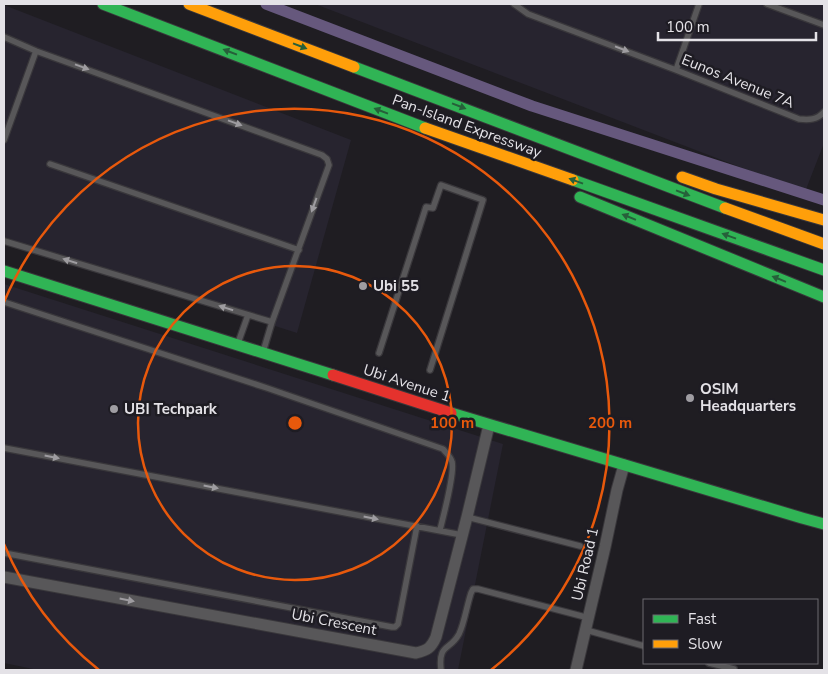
<svg xmlns="http://www.w3.org/2000/svg" width="828" height="674" viewBox="0 0 828 674" font-family="'Nunito Sans',sans-serif">
<style>
.built{fill:#27242f}
.lines{fill:none;stroke-linecap:round;stroke-linejoin:round}
.canal{stroke:#66587d;stroke-width:11}
.lane-casing{stroke:#39373b;stroke-width:8}
.street-casing{stroke:#39373b;stroke-width:13}
.fast-casing{stroke:#39373b;stroke-width:13}
.slow-casing{stroke:#39373b;stroke-width:13}
.jam-casing{stroke:#39373b;stroke-width:13}
.lane{stroke:#585759;stroke-width:5.5}
.street{stroke:#585759;stroke-width:11}
.fast{stroke:#30b455;stroke-width:11}
.slow{stroke:#ff9f0a;stroke-width:11}
.jam{stroke:#e5322d;stroke-width:11}
.oneway{fill:#26603a}
.oneway2{fill:#9e9ca0}
.ring{fill:none;stroke:#e8590c;stroke-width:2.5}
.poi-dot{fill:#9f9da2;stroke:#1e1c23;stroke-width:2}
.labels{text-anchor:middle;stroke-width:5;stroke-linejoin:round;paint-order:stroke}
.street-label{font-size:15px;fill:#e4e2e7;stroke:#1e1c23}
.poi-label{font-size:15px;font-weight:bold;fill:#e4e2e7;stroke:#1e1c23;text-anchor:start}
.centre{fill:#e8590c;stroke:#1e1c23;stroke-width:2.5}
.ring-label{font-size:15px;text-anchor:middle;font-weight:bold;fill:#e8590c;stroke:#1e1c23;stroke-width:5;stroke-linejoin:round;paint-order:stroke}
</style>
<rect width="100%" height="100%" fill="#1f1d22"/>
<path class="built" d="M315 4H824V143L805 192Z
M4 5 351 140 297 333 4 240Z
M4 284 503 444 458 670H38L4 663Z"/>
<g class="lines">
<path class="canal" d="M266 4 532 106 824 200"/>
<g class="lane-casing">
<path id="lane" d="M514 4 528 14 676 70 799 119C809 120 817 120 824 112
M767 4 824 25
M4 37 36 51 322 155 327 159 329 165 272 322 263 352
M676 70 699 4
M4 140 36 51
M50 164 299 250
M4 241 272 322
M4 302 267 388 443 449C446 453 451 457 452 462 455 474 443 517 440 530
M238 343 248 315
M379 353 426 207 433 208 441 185 483 200 430 370
M4 448 462 535
M467 517 580 546
M4 553 392 627H395L398 624 417 526
M586 630 644 646
M709 663 734 669
M441 670C438 643 450 651 459 634 464 624 467 605 471 593L473 589H478L589 618"/>
</g>
<g class="street-casing">
<path id="street" d="M4 577 416 653C428 650 431 648 436 637L467 517 489 425
M576 670 605 547 617 490 624 465"/>
</g>
<g class="fast-casing">
<path id="fast" d="M103 4 425 128
M354 67 725 208
M573 180 824 270
M580 197 824 297
M4 271 333 375
M451 413 802 518
M802 518 824 524"/>
</g>
<g class="slow-casing">
<path id="slow" d="M189 4 354 67
M425 128 573 180
M682 177 716 189 824 220
M725 208 824 244"/>
</g>
<g class="jam-casing">
<path id="jam" d="M333 375 451 413"/>
</g>
<use href="#lane" class="lane"/>
<use href="#street" class="street"/>
<use href="#fast" class="fast"/>
<use href="#slow" class="slow"/>
<use href="#jam" class="jam"/>
</g>
<defs><path id="oneway-solid" d="M-6-.8H1V-3.2L6.5 0L1 3.2V.8H-6Z" transform="scale(1.25)"/></defs>
<g class="oneway">
<use href="#oneway-solid" transform="translate(300 46) rotate(21)"/>
<use href="#oneway-solid" transform="translate(230 52) rotate(-159)"/>
<use href="#oneway-solid" transform="translate(459 106) rotate(21)"/>
<use href="#oneway-solid" transform="translate(381 111) rotate(-159)"/>
<use href="#oneway-solid" transform="translate(576 181) rotate(-160)"/>
<use href="#oneway-solid" transform="translate(683 193) rotate(21)"/>
<use href="#oneway-solid" transform="translate(629 217) rotate(-158)"/>
<use href="#oneway-solid" transform="translate(729 236) rotate(-160)"/>
<use href="#oneway-solid" transform="translate(779 279) rotate(-158)"/>
</g>
<g class="oneway2">
<use href="#oneway-solid" transform="translate(622 49) rotate(21)"/>
<use href="#oneway-solid" transform="translate(82 67) rotate(20)"/>
<use href="#oneway-solid" transform="translate(235 123) rotate(20)"/>
<use href="#oneway-solid" transform="translate(314 205) rotate(110)"/>
<use href="#oneway-solid" transform="translate(70 261) rotate(-163)"/>
<use href="#oneway-solid" transform="translate(226 308) rotate(-163)"/>
<use href="#oneway-solid" transform="translate(52 457) rotate(11)"/>
<use href="#oneway-solid" transform="translate(211 487) rotate(11)"/>
<use href="#oneway-solid" transform="translate(371 518) rotate(11)"/>
<use href="#oneway-solid" transform="translate(127 600) rotate(11)"/>
</g>
<g class="ring">
<circle cx="295" cy="423" r="157"/>
<path d="M99 670A315 315 0 0 1 4 544M4 302A315 315 0 1 1 491 670"/>
</g>
<g class="poi-dot">
<circle cx="363" cy="286" r="5"/>
<circle cx="690" cy="398" r="5"/>
<circle cx="114" cy="409" r="5"/>
</g>
<g class="labels">
<g class="street-label">
<text transform="translate(738 81) rotate(22)" y="5">Eunos Avenue 7A</text>
<text transform="translate(467 126) rotate(20)" y="5">Pan-Island Expressway</text>
<text transform="translate(407 383) rotate(18)" y="5">Ubi Avenue 1</text>
<text transform="translate(585 564) rotate(-77)" y="5">Ubi Road 1</text>
<text transform="translate(334 622) rotate(11)" y="5">Ubi Crescent</text>
</g>
<g class="poi-label">
<text x="373" y="291">Ubi 55</text>
<text x="700" y="394">OSIM<tspan x="700" dy="17">Headquarters</tspan></text>
<text x="124" y="414">UBI Techpark</text>
</g>
</g>
<circle cx="295" cy="423" r="8" class="centre"/>
<g class="ring-label">
<text x="452" y="428">100 m</text>
<text x="610" y="428">200 m</text>
</g>
<rect width="828" height="674" fill="none" stroke="#e4e2e7" stroke-width="10"/>
<rect x="643" y="599" width="175" height="65" fill="#1e1c23" stroke="#6d6b71"/>
<rect x="653" y="615" width="25" height="8" fill="#30b455" stroke="#6d6b71"/>
<text x="688" y="624" font-size="15" fill="#e4e2e7">Fast</text>
<rect x="653" y="640" width="25" height="8" fill="#ff9f0a" stroke="#6d6b71"/>
<text x="688" y="649" font-size="15" fill="#e4e2e7">Slow</text>
<path d="M658 32v8h158v-8" fill="none" stroke="#e4e2e7" stroke-width="2.5"/>
<text x="666" y="32" font-size="15" fill="#e4e2e7" stroke="#1e1c23" stroke-width="4" paint-order="stroke">100 m</text>
</svg>
